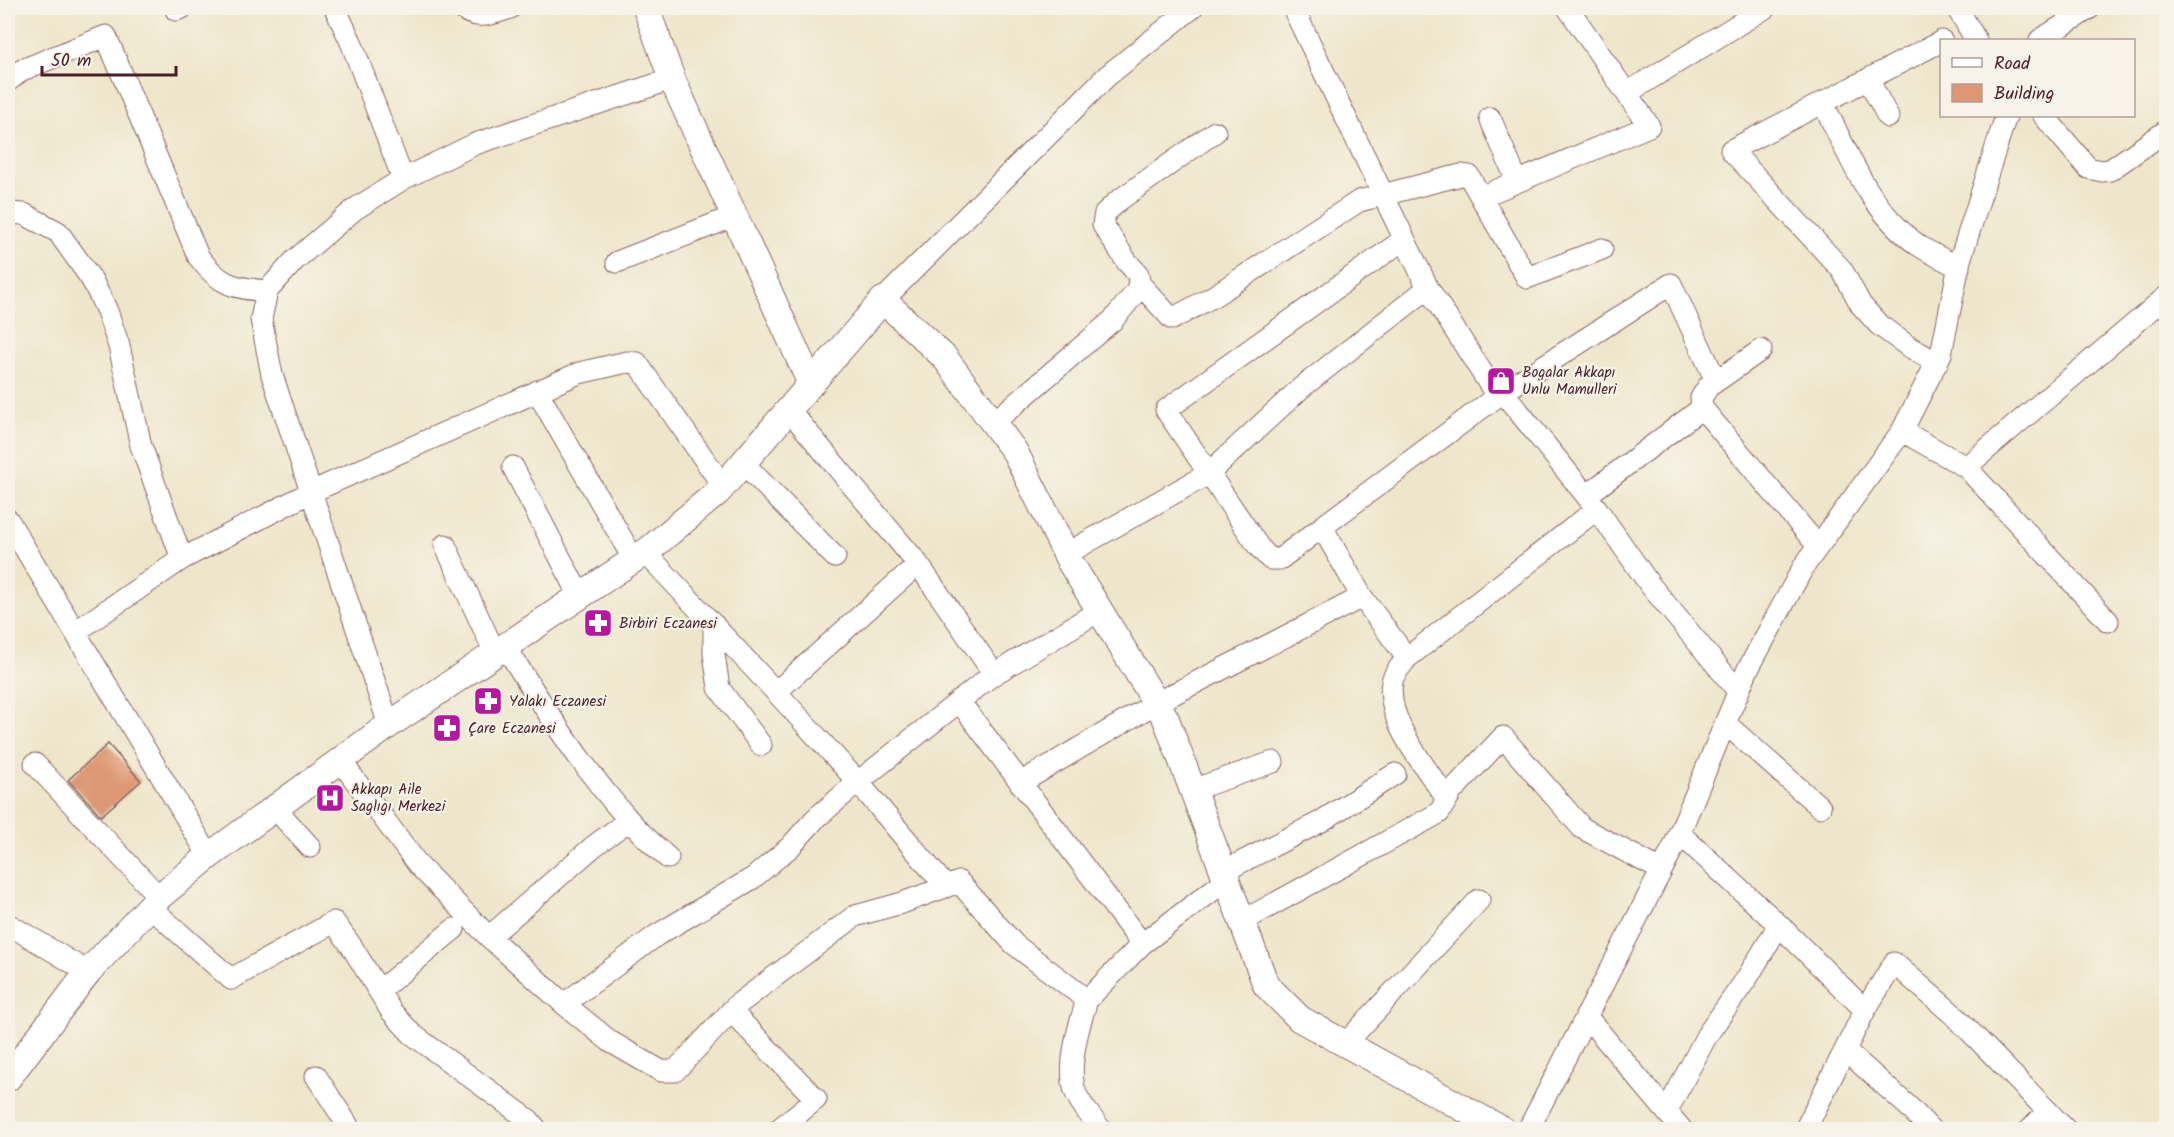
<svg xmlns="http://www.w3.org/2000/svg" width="2174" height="1137" viewBox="0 0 2174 1137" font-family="Kalam,sans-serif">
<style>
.building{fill:#dd9772}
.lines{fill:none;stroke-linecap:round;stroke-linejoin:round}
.minor-casing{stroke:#836563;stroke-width:23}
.major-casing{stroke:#836563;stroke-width:28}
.minor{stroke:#fff;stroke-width:21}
.major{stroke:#fff;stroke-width:26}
.labels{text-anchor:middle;stroke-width:4.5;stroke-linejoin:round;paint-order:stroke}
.poi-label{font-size:15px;fill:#4a1f2b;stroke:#f7f3e8;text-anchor:start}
</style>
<rect width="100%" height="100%" fill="#f7f3e8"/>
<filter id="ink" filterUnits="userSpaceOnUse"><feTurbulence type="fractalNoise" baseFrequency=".0167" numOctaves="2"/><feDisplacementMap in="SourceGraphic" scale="12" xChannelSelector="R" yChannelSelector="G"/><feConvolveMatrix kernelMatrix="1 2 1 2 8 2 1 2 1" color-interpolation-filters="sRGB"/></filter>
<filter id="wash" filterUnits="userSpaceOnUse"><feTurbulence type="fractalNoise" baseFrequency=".008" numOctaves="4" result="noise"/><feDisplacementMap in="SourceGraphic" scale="24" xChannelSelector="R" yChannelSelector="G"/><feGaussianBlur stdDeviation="1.35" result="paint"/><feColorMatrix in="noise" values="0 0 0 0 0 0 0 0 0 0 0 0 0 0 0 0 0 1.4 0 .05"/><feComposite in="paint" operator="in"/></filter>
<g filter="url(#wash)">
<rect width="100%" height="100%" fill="#eee6ca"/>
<g id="blocks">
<path class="building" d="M108 744 141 781 101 816 68 780Z"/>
</g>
</g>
<g filter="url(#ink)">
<use href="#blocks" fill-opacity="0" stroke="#836563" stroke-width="1.5"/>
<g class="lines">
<g class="minor-casing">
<path id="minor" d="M335 8 351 42 403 179
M461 8C478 21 492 14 510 8
M1293 8 1428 288 1497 396
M1957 8 1976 40
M176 10 182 8
M2040 40 2090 8
M1868 79 1888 117
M8 81 22 70 106 36 198 256C219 285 233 288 267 291
M1627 93 1765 8
M1823 103C1848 154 1870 211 1918 245 1930 253 1945 260 1959 267
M2044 116 2088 168 2102 171 2110 170 2166 131
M1490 118 1517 181
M1481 197 1649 126 1568 8
M8 213 24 214 58 232 92 280 107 311 119 346 141 446 182 559
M617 262 735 216
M1139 283 1172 319 1214 296 1359 201 1461 175 1469 176 1527 278 1602 249
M883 300 1107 76 1192 8
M1761 350 1708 387 1701 398 1702 408 1818 546
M1937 363 1908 346 1879 325 1861 305 1842 270 1731 150 1942 41
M537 391 634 560
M1503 392 1671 284 1716 381
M789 410 918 564
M993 423 1113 320 1136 292 1139 283 1138 274 1127 262 1103 225 1105 213 1118 201 1215 132
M1902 431 1966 467 2108 621
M743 463 835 557
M513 467 580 596
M1966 467 2166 297
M1587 495 1702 408
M8 520 209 856
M1322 527 1280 559H1270L1258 546 1166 410 1403 240
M445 545 495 653
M645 552 776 692 858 782 946 887
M1066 554 1208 474 1301 388 1428 288
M1362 597 1322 527 1503 392 1597 509 1650 585 1738 691
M714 625V654L719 688 761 745
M75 632 182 559 311 492 579 373 627 362 637 363 723 486
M505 646C543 706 581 766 628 819 640 833 654 845 668 858
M1407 658 1597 509
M776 692 918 564 994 674
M959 701 1142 944
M1725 723 1820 807
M389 725 272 375 261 319 267 291 295 260 355 209 403 179 475 144 672 79
M340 760 419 866 489 937 564 1004 611 1042 661 1071H675L737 1005 855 916 902 903 959 882 1014 944 1087 1000C1079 1025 1067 1065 1075 1091 1080 1105 1092 1117 1101 1130
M35 764 159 897
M1020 783 1156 703 1362 597 1407 658C1402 665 1393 674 1392 682 1385 721 1426 767 1447 799
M1192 790 1273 762
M275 808 310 847
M1679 833 1779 925
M1222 872 1320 822 1395 774
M150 907 231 979 334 922 352 947 391 1011 412 1034 529 1120 537 1130
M1241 922 1439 813 1452 791 1503 737 1582 828 1661 870
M8 924 88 972
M489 937 594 846 629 820
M379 991 454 929
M1087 1000 1142 944 1225 881
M564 1004 657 935 753 878 790 847 815 819 858 782 991 676 1099 611
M731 1011 816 1099 778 1130
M1586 1016 1682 1130
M1345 1044 1479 900
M1845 1050 1909 1107 1931 1130
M316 1076 347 1124 348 1130
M1667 1111 1707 1035 1747 978 1779 925 1865 1010
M1528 1130 1674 846 1747 671 1804 566 1902 431 1941 354 1960 260 2006 116
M1805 1130 1865 1010 1894 963 1956 1017 2066 1130
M2030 1130 2048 1111"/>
</g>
<g class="major-casing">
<path id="major" d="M646 8 672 79 811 384
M8 1078 88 972 159 897 209 856 389 725 651 548 718 492 883 300 945 358 1015 452 1070 562 1166 719 1266 985 1300 1019 1503 1130"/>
</g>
<use href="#minor" class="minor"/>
<use href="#major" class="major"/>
</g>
</g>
<defs>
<g id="shop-square" transform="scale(1.5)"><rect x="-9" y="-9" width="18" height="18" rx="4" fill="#b5179e" stroke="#f7f3e8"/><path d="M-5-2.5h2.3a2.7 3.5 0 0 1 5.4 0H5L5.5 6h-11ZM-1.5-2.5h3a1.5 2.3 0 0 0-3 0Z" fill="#fff"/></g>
<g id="pharmacy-square" transform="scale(1.5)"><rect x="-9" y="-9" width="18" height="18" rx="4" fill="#b5179e" stroke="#f7f3e8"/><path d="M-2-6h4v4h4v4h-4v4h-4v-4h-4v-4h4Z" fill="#fff"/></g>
<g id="hospital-square" transform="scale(1.5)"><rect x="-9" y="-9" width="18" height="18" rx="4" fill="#b5179e" stroke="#f7f3e8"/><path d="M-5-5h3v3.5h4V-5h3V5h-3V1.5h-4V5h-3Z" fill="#fff"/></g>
</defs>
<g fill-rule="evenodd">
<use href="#shop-square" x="1501" y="381"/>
<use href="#pharmacy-square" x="598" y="623"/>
<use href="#pharmacy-square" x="488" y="701"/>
<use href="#pharmacy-square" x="447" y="728"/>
<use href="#hospital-square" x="330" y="798"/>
</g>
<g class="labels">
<g class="poi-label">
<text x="1522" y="377">Bogalar Akkapı<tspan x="1522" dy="17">Unlu Mamulleri</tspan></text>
<text x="619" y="628">Birbiri Eczanesi</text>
<text x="509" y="706">Yalakı Eczanesi</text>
<text x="468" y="733">Çare Eczanesi</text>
<text x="351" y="794">Akkapı Aile<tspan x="351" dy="17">Saglıgı Merkezi</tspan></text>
</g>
</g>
<rect width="2174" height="1137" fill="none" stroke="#f7f3e8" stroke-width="30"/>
<rect x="1940" y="39" width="195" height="78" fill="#f7f3e8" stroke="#b29e9c" stroke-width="1.5"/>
<rect x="1952" y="58" width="30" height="9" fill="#ffffff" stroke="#b29e9c" stroke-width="1.5"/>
<text x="1994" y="69" font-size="18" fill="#4a1f2b">Road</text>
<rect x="1952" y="84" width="30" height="18" fill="#dd9772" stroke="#b29e9c" stroke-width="1.5"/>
<text x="1994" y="99" font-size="18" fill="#4a1f2b">Building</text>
<path d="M42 66v9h134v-9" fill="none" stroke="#4a1f2b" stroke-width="3"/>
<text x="51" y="66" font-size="18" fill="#4a1f2b" stroke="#f7f3e8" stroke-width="4.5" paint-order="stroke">50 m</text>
</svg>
